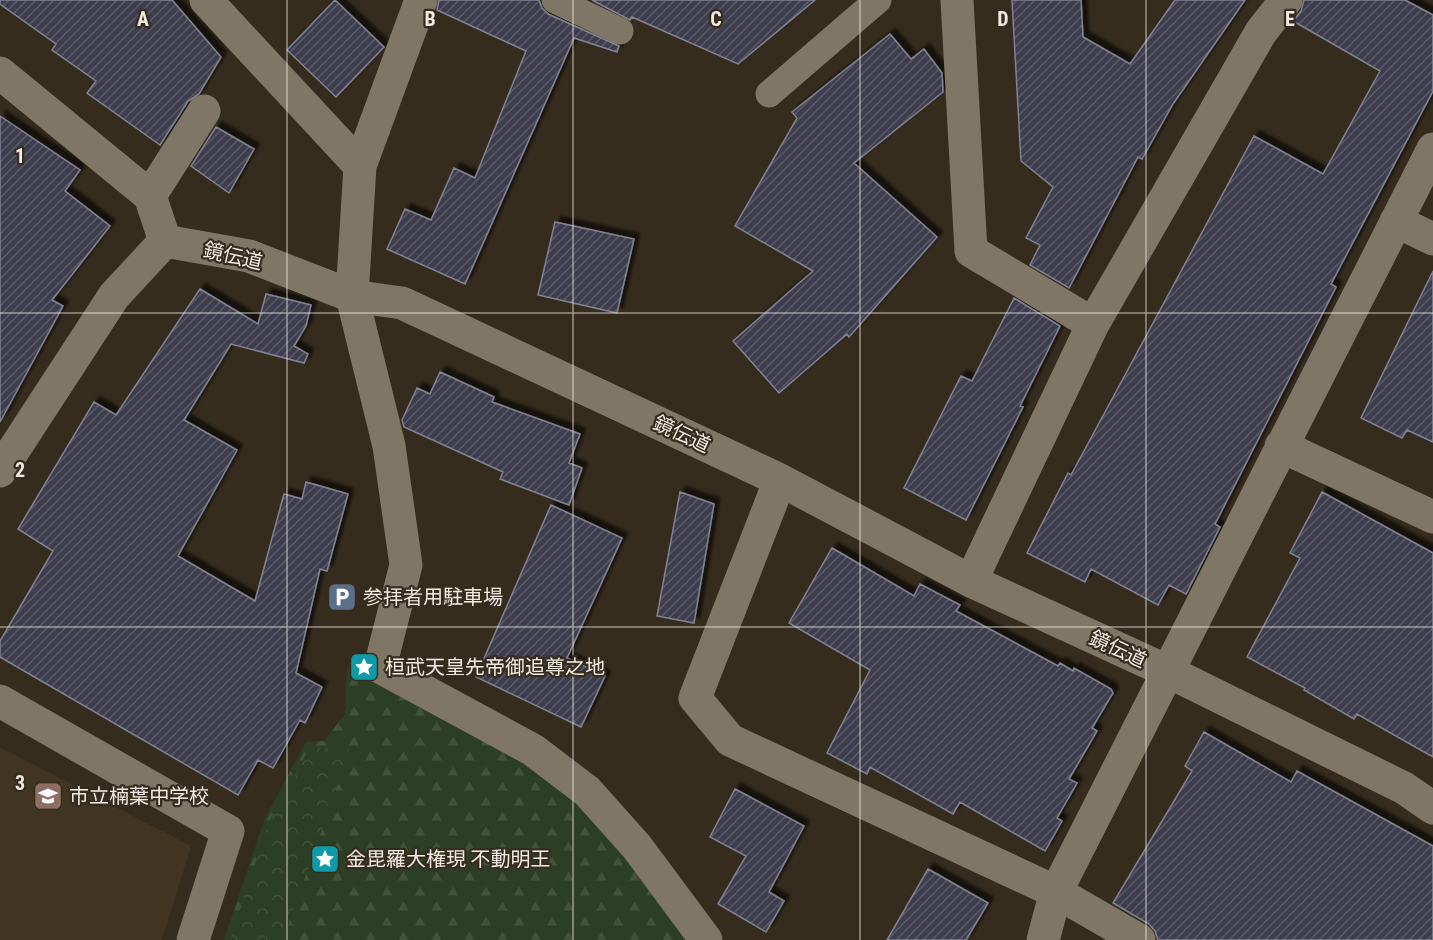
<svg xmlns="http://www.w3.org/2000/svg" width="1433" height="940" viewBox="0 0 1433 940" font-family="'Roboto Condensed','Noto Sans JP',sans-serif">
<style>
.built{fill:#413421}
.forest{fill:url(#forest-firs)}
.park{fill:url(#park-crowns)}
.building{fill:url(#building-hatch);stroke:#818394;stroke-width:1.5;filter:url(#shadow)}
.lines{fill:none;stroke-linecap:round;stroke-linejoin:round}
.lane{stroke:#807666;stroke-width:27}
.street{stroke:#807666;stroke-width:33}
.grid{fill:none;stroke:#f1ebe3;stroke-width:1.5;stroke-opacity:0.55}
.labels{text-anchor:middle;stroke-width:4.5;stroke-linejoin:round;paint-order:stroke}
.street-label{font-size:20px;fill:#f1ebe3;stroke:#352c1e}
.poi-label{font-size:20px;fill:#f1ebe3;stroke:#352c1e;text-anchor:start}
.grid-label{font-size:20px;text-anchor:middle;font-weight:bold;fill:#f1ebe3;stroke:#352c1e;stroke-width:4.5;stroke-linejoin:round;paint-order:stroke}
</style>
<defs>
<pattern id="forest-firs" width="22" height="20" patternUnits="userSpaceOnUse" patternTransform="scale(1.5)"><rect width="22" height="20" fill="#2c3f24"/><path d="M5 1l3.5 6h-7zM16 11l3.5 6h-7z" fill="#415239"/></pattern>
<pattern id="park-crowns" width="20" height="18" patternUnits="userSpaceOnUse" patternTransform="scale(1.5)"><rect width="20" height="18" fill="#2c3f24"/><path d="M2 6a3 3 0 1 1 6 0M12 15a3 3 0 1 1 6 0" fill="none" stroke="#415239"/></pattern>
<pattern id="building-hatch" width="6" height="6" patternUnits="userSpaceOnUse" patternTransform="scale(1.5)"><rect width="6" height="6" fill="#3d3e4e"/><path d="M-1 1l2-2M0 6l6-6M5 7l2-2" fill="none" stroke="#5a5a67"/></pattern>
<filter id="shadow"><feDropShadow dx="5.5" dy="-5.5" stdDeviation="1.5" flood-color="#0009"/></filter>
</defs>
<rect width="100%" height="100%" fill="#352c1e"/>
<path class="built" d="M0 747 191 846 162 940H0Z"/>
<path class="forest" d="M347 668 384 674 581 798 690 940H224L265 818 306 742 324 741 345 714Z"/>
<path class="park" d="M310 747 350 750 283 940H230L270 820Z"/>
<path class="building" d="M0 0H172L221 57 199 94 188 101 160 145 87 93 96 81 52 50 56 44 0 4Z
M335 0 384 47 336 97 287 50Z
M439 0H539L542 8 548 14 619 46 617 52 574 38 465 284 387 249 405 209 431 220 454 168 475 178 526 51 437 10Z
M592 0H815L738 64 632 17 630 20Z
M1012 0H1081L1083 37 1130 64 1175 0H1245L1173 104 1142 159 1138 157 1069 288 1030 265 1040 245 1026 238 1053 187 1021 161Z
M1304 0H1405L1433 15V91L1331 284 1336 287 1215 524 1220 527 1186 594 1169 585 1158 605 1091 569 1085 582 1027 553 1068 473 1071 475 1254 136 1323 174 1380 71 1293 21 1301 11Z
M890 34 911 59 924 49 942 73 943 92 854 163 937 237 849 337 847 334 779 393 733 341 813 271 735 226 797 118 792 112Z
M0 116 80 170 65 191 110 226 52 300 63 306 0 422Z
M216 127 254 149 229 193 191 166Z
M555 222 634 239 617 313 538 295Z
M1433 271V442L1407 430 1402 438 1361 418Z
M200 289 258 324 266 294 311 305 306 326 294 346 308 354 304 363 231 344 184 420 237 450 178 556 255 601 284 494 302 499 306 482 348 494 327 571 320 569 296 673 322 687 305 723 300 720 273 768 258 760 238 795 0 657V641L53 551 18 529 94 402 116 415Z
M1014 298 1060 326 1020 406 1023 407 966 520 904 488 961 376 972 381Z
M440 372 494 397 492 402 580 434 569 463 582 468 569 505 500 479 503 472 404 427 402 420 417 388 430 394Z
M680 492 714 504 694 623 657 616Z
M1322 492 1433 553V757L1357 714 1354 719 1304 690 1305 688 1247 657 1300 558 1290 553Z
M551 505 622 538 567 658 605 676 581 727 476 677Z
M832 548 914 596 920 584 960 605 956 611 1058 666 1060 663 1073 671 1074 668 1111 689 1113 693 1092 728 1097 731 1069 779 1077 783 1057 818 1062 821 1045 851 960 802 953 814 870 767 867 774 827 753 870 670 789 623Z
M1204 732 1291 782 1297 771 1433 846V940H1158L1155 931 1149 924 1113 903 1192 771 1185 766Z
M735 789 804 826 769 892 784 901 766 932 718 904 746 856 710 837Z
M928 869 988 903 966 940H887Z"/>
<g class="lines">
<path class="lane" d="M555 0 620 31
M769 94 878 0"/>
<path class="street" d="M206 0 360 166
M421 0 360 166 352 296 389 446 406 565 380 667 533 750 587 791 637 847 706 940
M957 0 971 251 1093 324
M0 73 150 196
M1396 221 1433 239
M165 241 150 196 204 111
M1281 446 1433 517
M0 471 114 296 165 241 249 256 352 296 402 303 780 480 971 581 1167 671 1404 788 1433 808
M780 480 695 698 730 740 1056 892 1139 940
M971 581 1093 324 1261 32 1286 0
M0 701 228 831 193 940
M1043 940 1056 892 1433 149"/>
</g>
<path class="grid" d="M287 0V940M573 0V940M860 0V940M1146 0V940M0 313H1433M0 627H1433"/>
<defs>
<g id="parking-square" transform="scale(1.5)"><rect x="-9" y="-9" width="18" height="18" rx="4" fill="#5c6f8a" stroke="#352c1e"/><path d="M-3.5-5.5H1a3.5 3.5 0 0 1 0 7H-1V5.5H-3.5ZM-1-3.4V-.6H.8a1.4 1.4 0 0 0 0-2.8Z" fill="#fff"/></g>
<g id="sight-square" transform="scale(1.5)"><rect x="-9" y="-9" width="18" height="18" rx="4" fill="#0f9aa8" stroke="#352c1e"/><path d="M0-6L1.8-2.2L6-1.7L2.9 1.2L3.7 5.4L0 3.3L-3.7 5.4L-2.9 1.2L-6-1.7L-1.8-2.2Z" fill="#fff"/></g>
<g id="school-square" transform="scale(1.5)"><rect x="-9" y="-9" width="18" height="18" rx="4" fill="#8d6e63" stroke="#352c1e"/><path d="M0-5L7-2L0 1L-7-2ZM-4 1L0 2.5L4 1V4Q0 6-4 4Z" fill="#fff"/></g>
</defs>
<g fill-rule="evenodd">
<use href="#parking-square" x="342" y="597"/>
<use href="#sight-square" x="364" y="667"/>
<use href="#school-square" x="48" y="796"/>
<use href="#sight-square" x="325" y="859"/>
</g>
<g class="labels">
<g class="street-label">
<text transform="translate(233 256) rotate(13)" y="7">鏡伝道</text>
<text transform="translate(682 434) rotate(25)" y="7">鏡伝道</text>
<text transform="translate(1118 649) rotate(25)" y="7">鏡伝道</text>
</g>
<g class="poi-label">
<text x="363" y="604">参拝者用駐車場</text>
<text x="385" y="674">桓武天皇先帝御追尊之地</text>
<text x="69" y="803">市立楠葉中学校</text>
<text x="346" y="866">金毘羅大権現 不動明王</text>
</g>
</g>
<g class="grid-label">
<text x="143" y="26">A</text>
<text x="430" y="26">B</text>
<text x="716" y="26">C</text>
<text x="1003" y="26">D</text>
<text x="1290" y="26">E</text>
<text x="20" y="163">1</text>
<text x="20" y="477">2</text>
<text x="20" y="790">3</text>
</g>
</svg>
